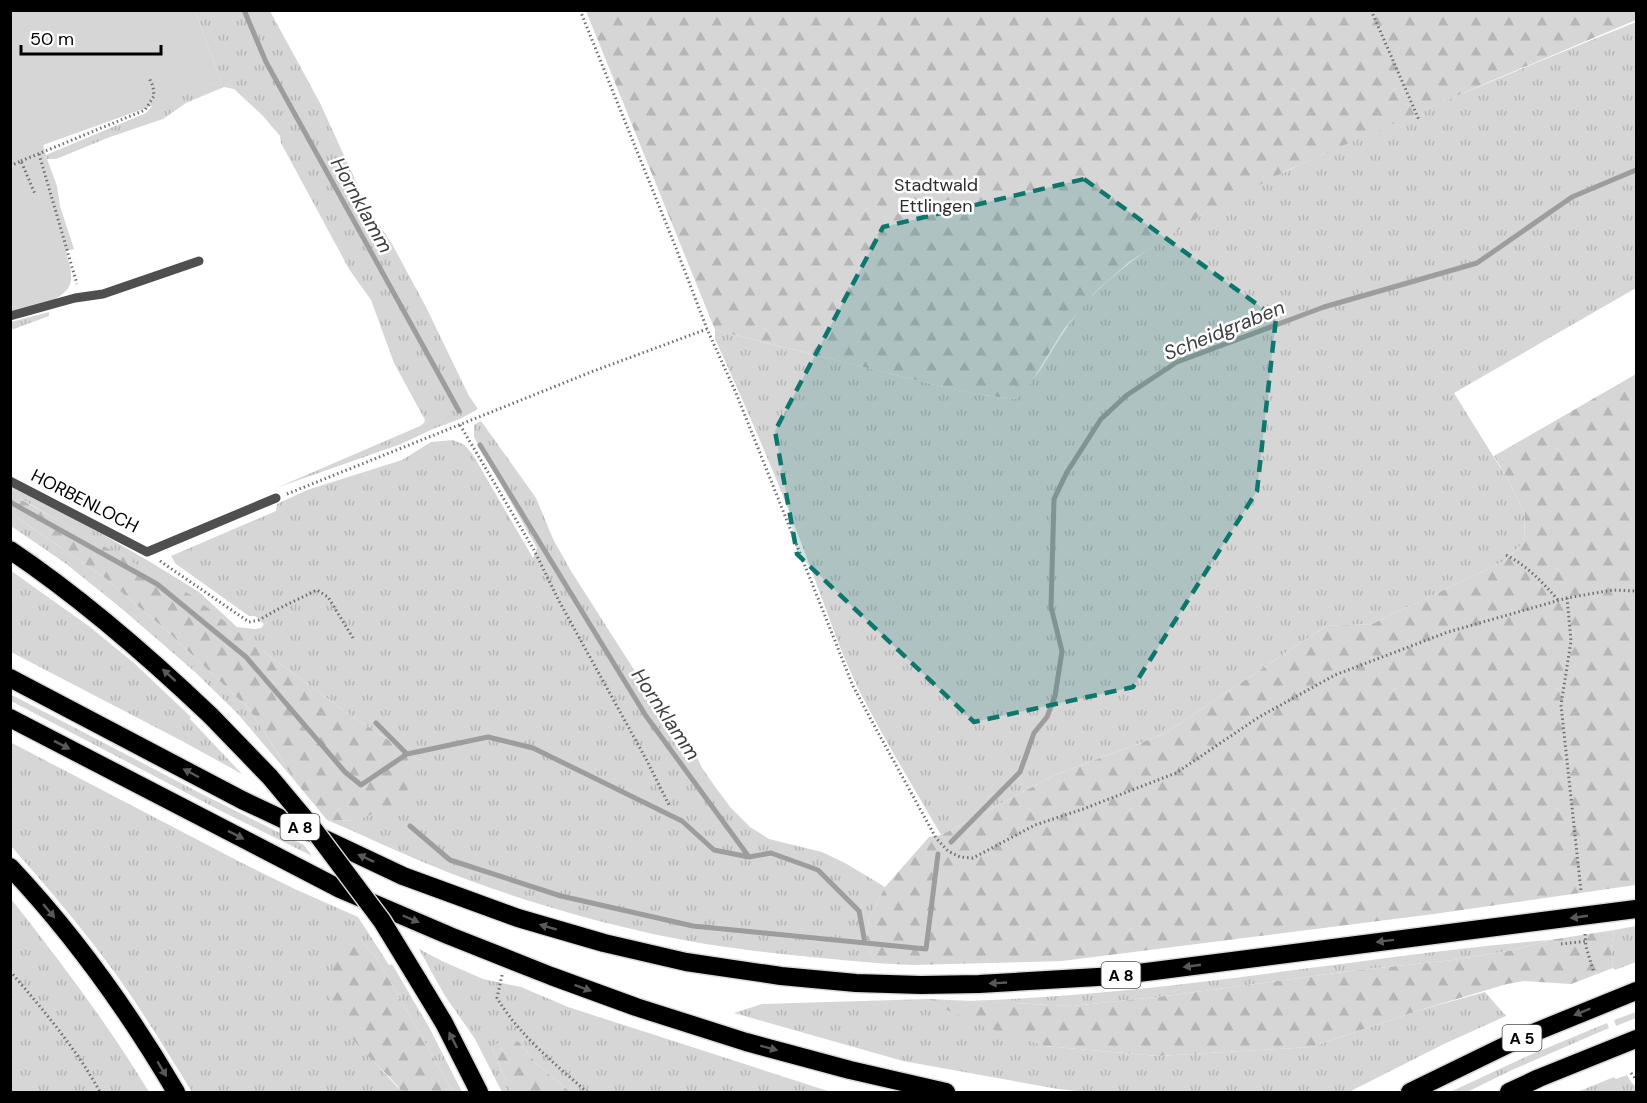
<svg xmlns="http://www.w3.org/2000/svg" width="1647" height="1103" viewBox="0 0 1647 1103" font-family="'DM Sans',sans-serif">
<style>
.grass{fill:url(#grass-tufts)}
.forest{fill:url(#forest-firs)}
.garden{fill:#d6d6d6}
.lines{fill:none;stroke-linecap:round;stroke-linejoin:round}
.stream{stroke:#9d9d9d;stroke-width:5}
.highway-casing{stroke:#dbdbdb;stroke-width:21}
.path{stroke:#717171;stroke-width:3;stroke-dasharray:1.5 3;stroke-linecap:butt}
.lane{stroke:#4f4f4f;stroke-width:9}
.highway{stroke:#000;stroke-width:18}
.highway-bridge-casing{stroke:#dbdbdb;stroke-width:21;stroke-linecap:butt}
.highway-bridge{stroke:#000;stroke-width:18}
.oneway{fill:#595959}
.marked{fill:#0f766e;fill-opacity:0.2;stroke:#0f766e;stroke-width:4.5;stroke-dasharray:12 8;stroke-linejoin:round}
.labels{text-anchor:middle;stroke-width:5;stroke-linejoin:round;paint-order:stroke}
.shield{fill:#fff;stroke:#4c4c4c;stroke-width:1.5}
.shield-label{font-size:16px;font-weight:bold;fill:#000}
.park-label{font-size:18px;fill:#2d2d2d;stroke:#fff}
.street-label{font-size:18px;fill:#000;stroke:#fff}
.water-label{font-size:20px;font-style:italic;fill:#3e3e3e;stroke:#fff}
</style>
<defs>
<pattern id="grass-tufts" width="24" height="20" patternUnits="userSpaceOnUse" patternTransform="scale(1.5)"><rect width="24" height="20" fill="#d6d6d6"/><path d="M3 7l-1-3M5 7V3M7 7l1-3M15 17l-1-3M17 17v-4M19 17l1-3" fill="none" stroke="#b6b6b6"/></pattern>
<pattern id="forest-firs" width="22" height="20" patternUnits="userSpaceOnUse" patternTransform="scale(1.5)"><rect width="22" height="20" fill="#d6d6d6"/><path d="M5 1l3.5 6h-7zM16 11l3.5 6h-7z" fill="#b6b6b6"/></pattern>
</defs>
<rect width="100%" height="100%" fill="#fff"/>
<path class="grass" d="M195 11H270L320 103 368 208 392 244 426 307 469 396 478 409 460 419 433 429 401 444 276 488 420 426 424 423 425 420 394 363 371 300 349 269 281 143 280 136 263 116 234 89 224 87 186 103 163 119 110 137 56 159H47L46 155 146 113 154 104 221 81Z
M1636 22V288L1454 393 1508 480 1525 514 1524 542 1505 561 1372 624 1326 626 1164 734 1055 775 941 835C914 788 885 741 860 692 838 648 823 599 805 553 778 480 747 409 715 339V330L944 387 982 395 1017 399C1025 388 1035 378 1042 367 1059 340 1074 312 1098 290 1175 219 1274 176 1368 134 1457 95 1547 58 1636 22Z
M49 312V316L11 330V322Z
M481 421 536 498 554 541 571 571 661 712 670 724 692 745 702 768 716 788 731 808 750 827 769 839 822 852 845 863 885 887 869 919 866 946 876 963C796 956 715 949 636 930 572 915 502 894 440 869 402 854 365 836 327 820L354 821 423 760 417 759 343 710 264 652 118 555 21 499 12 507 15 516 105 578 167 631 249 709 280 756 294 780 237 713 195 672 121 608 65 563 11 526 10 485 102 534 152 563 199 592 237 627 255 629 261 628 264 624 255 616H249L176 564 171 556 276 511 277 504 307 490 402 460 431 442 453 440 465 445 473 455 533 558 537 548 474 437V425Z
M10 570 90 627 134 663 191 717 190 719 242 774 182 741 11 652Z
M10 694 200 793 304 845 312 856 221 811 11 701Z
M10 742 242 863 297 890 358 917 389 965 392 964 429 1027 462 1092H453L378 960 359 938 334 1010 365 1052 402 1092H192C168 1053 144 1014 118 977 85 931 48 888 11 846Z
M11 899C61 962 107 1023 149 1092H11Z
M1636 926V962L1615 970 1613 968 1611 950 1614 930Z
M1550 940 1514 950 1453 960 1350 971 1174 995 1073 1006 965 1001C1065 998 1165 987 1265 974 1360 962 1454 948 1550 940Z
M419 949 442 961 483 979 521 987 568 1007 831 1092H570L536 1063 519 1042 492 1048 511 1092H502L475 1039 445 996Z
M1485 992 1506 1016 1444 1044 1349 1092H1086L1058 1089 903 1061 734 1013 762 1004 929 999 936 1005 1045 1046 1158 1056 1311 1047 1420 1010Z
M1636 1012V1018L1616 1026 1614 1020Z
M1607 1023 1609 1028 1512 1070 1467 1092H1450L1530 1055Z
M1627 1075 1631 1082 1636 1087V1092H1577L1614 1077 1616 1079Z"/>
<path class="forest" d="M1636 10V20L1484 84 1290 169 1200 216 1129 262 1095 292 1064 329 1027 389 1017 399 982 395 944 387 715 330 586 11Z
M1636 374V885L1434 914 1062 961 911 965 876 963 866 946 869 919 885 887 929 837 941 835 1055 775 1164 734 1326 626 1372 624 1505 561 1524 542 1525 514 1508 480 1494 456Z
M20 499 191 595 264 652 343 710 417 759 423 760 408 789 388 808 354 821 327 820 294 780 280 756 249 709 167 631 105 578 15 516 11 507Z
M1614 930 1611 950 1613 968 1571 984 1524 981 1507 984 1420 1010 1311 1047 1158 1056 1045 1046 988 1028 936 1005 929 999 1073 1006 1174 995 1350 971 1453 960 1514 950 1550 940Z
M359 938 378 960 453 1092H402C396 1083 388 1076 380 1068 356 1044 320 1009 331 973 336 953 341 948 359 938Z
M509 1039 519 1042 536 1063 570 1092H511L492 1048 499 1042Z"/>
<path class="garden" d="M11 11H195L221 81 43 145 47 159 57 186 60 206 74 249 66 251C68 260 72 271 71 280 69 302 28 307 11 311Z"/>
<g class="lines">
<path class="stream" d="M244 10 266 62 459 411
M480 445 646 716 749 857 771 853 818 870 859 911 865 943
M10 502 157 584 246 657 345 772 361 785 407 754
M376 723 407 754 488 737 533 748 682 821 714 850 749 857
M410 826 450 860 561 896 693 926 926 949 938 854
M951 842 1020 772 1034 733 1047 717 1055 696 1062 651 1051 607 1054 499 1067 472 1101 419 1127 395 1177 362 1324 307 1477 263 1572 197 1636 170"/>
<g class="highway-casing">
<path id="highway" d="M10 550C83 599 148 656 211 716
M10 678 242 800 403 876 518 918 604 943 686 962 781 976 856 983 921 985 979 984 1115 976 1636 909
M10 718 340 889 450 936 551 976 636 1007 746 1042 850 1070 946 1092
M10 867C74 935 129 1012 176 1092
M418 980 444 1023 479 1092
M1410 1092 1523 1037 1636 991
M1509 1092 1539 1078 1636 1039"/>
</g>
<path class="path" d="M580 10 674 243 707 329 736 393 853 686 875 727 936 838 948 851 960 857 973 858 1035 825 1083 809 1176 773 1259 717 1335 675 1448 632 1567 598 1613 590 1636 591
M1371 10 1419 120
M39 154 77 284
M21 161 145 110 154 96 153 86 149 78
M10 166 21 161 35 194
M460 425 534 550 559 601 646 759 669 805
M287 494 591 372 707 329
M1506 555C1528 566 1543 583 1559 601
M160 561 249 622 259 620 280 608 317 590 328 597 353 638
M1567 598 1571 641 1561 705 1581 891
M1585 934 1586 947 1594 973
M1561 944 1587 941
M10 971C43 1010 76 1048 100 1092
M502 975 497 998C519 1035 555 1064 587 1092
M1631 1073 1636 1079"/>
<path class="lane" d="M10 316 75 298 103 294 199 261
M10 481 147 552 276 498"/>
<use href="#highway" class="highway"/>
<g class="highway-bridge-casing">
<path id="highway-bridge" d="M211 716 270 777 311 826 382 921 418 980"/>
</g>
<use href="#highway-bridge" class="highway-bridge"/>
</g>
<defs><path id="oneway-solid" d="M-6-.8H1V-3.2L6.5 0L1 3.2V.8H-6Z" transform="scale(1.5)"/></defs>
<g class="oneway">
<use href="#oneway-solid" transform="translate(169 675) rotate(-138)"/>
<use href="#oneway-solid" transform="translate(62 745) rotate(27)"/>
<use href="#oneway-solid" transform="translate(191 773) rotate(-152)"/>
<use href="#oneway-solid" transform="translate(236 835) rotate(27)"/>
<use href="#oneway-solid" transform="translate(366 858) rotate(-155)"/>
<use href="#oneway-solid" transform="translate(49 911) rotate(50)"/>
<use href="#oneway-solid" transform="translate(1579 917) rotate(172)"/>
<use href="#oneway-solid" transform="translate(411 919) rotate(23)"/>
<use href="#oneway-solid" transform="translate(548 927) rotate(-164)"/>
<use href="#oneway-solid" transform="translate(1385 941) rotate(173)"/>
<use href="#oneway-solid" transform="translate(1192 966) rotate(172)"/>
<use href="#oneway-solid" transform="translate(998 983) rotate(177)"/>
<use href="#oneway-solid" transform="translate(583 988) rotate(20)"/>
<use href="#oneway-solid" transform="translate(1582 1012) rotate(157)"/>
<use href="#oneway-solid" transform="translate(453 1040) rotate(-117)"/>
<use href="#oneway-solid" transform="translate(769 1048) rotate(15)"/>
<use href="#oneway-solid" transform="translate(162 1069) rotate(59)"/>
</g>
<path class="marked" d="M1084 179 1276 318 1257 491 1133 687 974 722 797 554 775 431 883 227Z"/>
<g class="labels">
<g class="shield">
<rect x="280.5" y="814" width="39" height="26" rx="4.5"/>
<rect x="1101.5" y="962" width="39" height="26" rx="4.5"/>
<rect x="1502.5" y="1025" width="39" height="26" rx="4.5"/>
</g>
<g class="shield-label">
<text x="300" y="833">A 8</text>
<text x="1121" y="981">A 8</text>
<text x="1522" y="1044">A 5</text>
</g>
<g class="park-label">
<text x="936" y="191">Stadtwald<tspan x="936" dy="21">Ettlingen</tspan></text>
</g>
<g class="street-label">
<text transform="translate(85 501) rotate(27)" y="6">HORBENLOCH</text>
</g>
<g class="water-label">
<text transform="translate(362 205) rotate(61)" y="7">Hornklamm</text>
<text transform="translate(1224 330) rotate(-22)" y="7">Scheidgraben</text>
<text transform="translate(666 714) rotate(56)" y="7">Hornklamm</text>
</g>
</g>
<rect width="1647" height="1103" fill="none" stroke="#000000" stroke-width="24"/>
<path d="M21 45v9h140v-9" fill="none" stroke="#000000" stroke-width="3"/>
<text x="30" y="45" font-size="18" fill="#000000" stroke="#ffffff" stroke-width="4.5" paint-order="stroke">50 m</text>
</svg>
